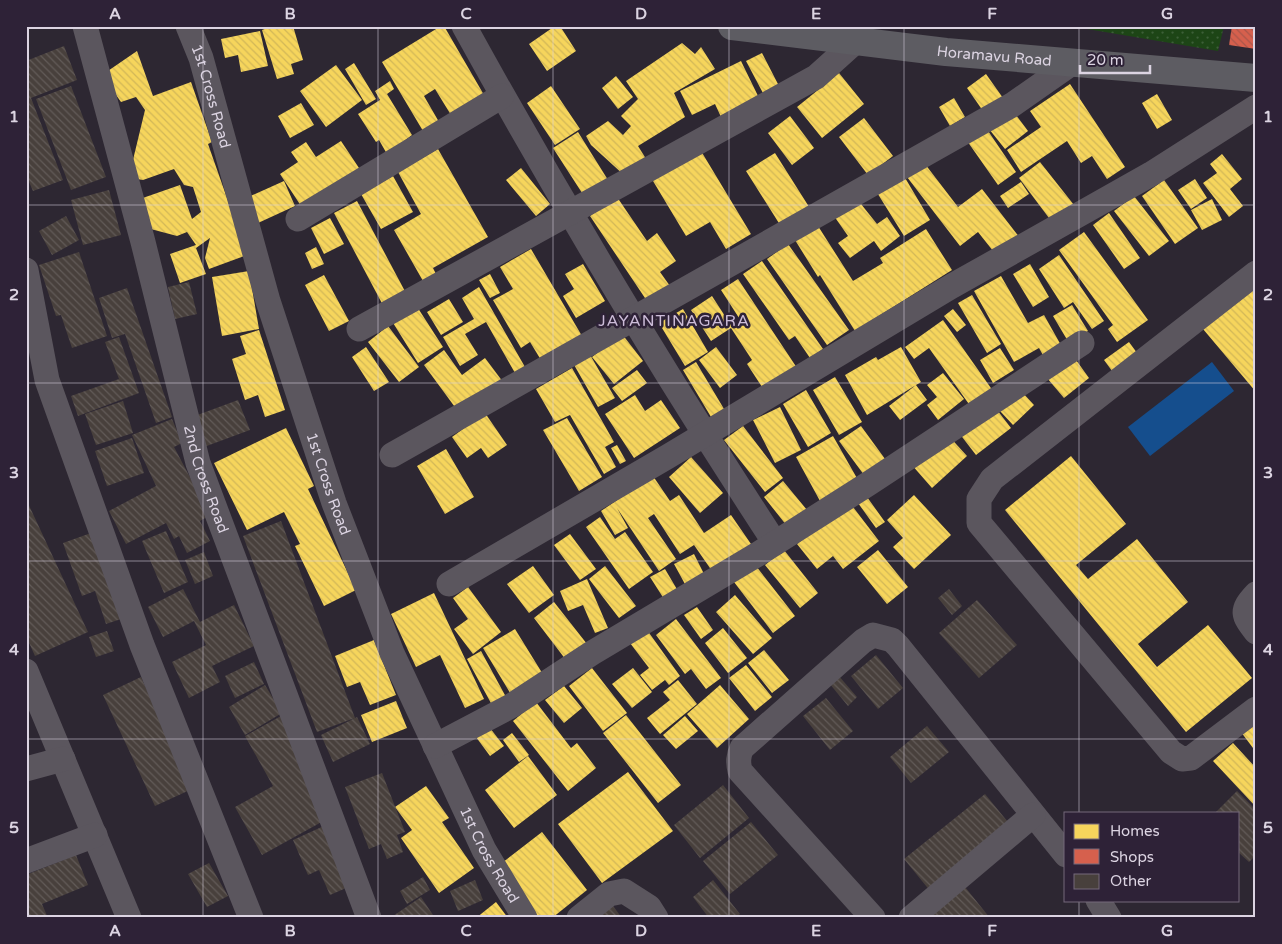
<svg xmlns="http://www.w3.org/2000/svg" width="1282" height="944" viewBox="0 0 1282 944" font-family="'Varela Round',sans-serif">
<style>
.grass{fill:url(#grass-dots)}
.water{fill:#154e8d}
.homes{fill:url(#homes-back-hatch)}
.shops{fill:url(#shops-back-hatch)}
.building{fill:url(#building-back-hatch)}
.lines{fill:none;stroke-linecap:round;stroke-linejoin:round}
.street{stroke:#5b565e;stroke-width:25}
.secondary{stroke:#5d5c62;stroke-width:28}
.grid{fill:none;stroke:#dcd4e2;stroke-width:1;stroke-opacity:0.55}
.labels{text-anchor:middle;stroke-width:5;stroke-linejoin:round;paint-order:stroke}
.street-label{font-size:15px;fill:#dcd4e2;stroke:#2e2237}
.neighbourhood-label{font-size:16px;letter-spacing:1px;fill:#ccbcd8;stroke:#2e2237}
.neatline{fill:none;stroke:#dcd4e2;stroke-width:2}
.grid-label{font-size:16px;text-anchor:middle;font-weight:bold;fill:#dcd4e2}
</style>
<defs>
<pattern id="grass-dots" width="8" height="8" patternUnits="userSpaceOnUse" patternTransform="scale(1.25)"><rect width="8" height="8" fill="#1d4516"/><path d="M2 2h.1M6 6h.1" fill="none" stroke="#3d5f38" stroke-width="1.8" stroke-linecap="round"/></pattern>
<pattern id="homes-back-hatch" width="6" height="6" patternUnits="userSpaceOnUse" patternTransform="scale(1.25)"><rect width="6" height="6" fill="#f6d55c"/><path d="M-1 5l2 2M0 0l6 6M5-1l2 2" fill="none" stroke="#d2b757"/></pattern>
<pattern id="shops-back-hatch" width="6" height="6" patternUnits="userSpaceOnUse" patternTransform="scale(1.25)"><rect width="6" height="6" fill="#d6604d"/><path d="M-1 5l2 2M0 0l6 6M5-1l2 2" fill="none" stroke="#aa564a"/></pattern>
<pattern id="building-back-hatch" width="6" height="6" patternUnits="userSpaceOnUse" patternTransform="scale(1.25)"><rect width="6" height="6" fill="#48403c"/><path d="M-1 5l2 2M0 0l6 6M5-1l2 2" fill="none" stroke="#625b58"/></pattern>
</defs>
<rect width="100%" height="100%" fill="#2d2732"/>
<path class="grass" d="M1082 26H1224L1218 51 1081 28Z"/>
<path class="water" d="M1212 362 1234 391 1150 456 1128 427Z"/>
<path class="homes" d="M273 26H293L303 60 291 64 294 74 277 79 262 30Z
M441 26H444L484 95 451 115 435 89 424 96 439 122 423 131 382 62Z
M555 26H560L576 51 547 71 529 44Z
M260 31 268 66 241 72 238 55 225 58 221 39Z
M682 43 695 54 701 47 715 69 674 93 685 117 638 146 648 162 625 176 591 145 586 136 608 121 623 135 631 126 621 116 638 99 626 81Z
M137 51 153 96 191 82 212 142 208 144 247 255 209 269 205 258 210 238 196 248 206 274 180 283 170 254 196 245 187 232 177 236 147 228 137 200 180 185 192 219 201 212 193 187 184 185 174 169 143 180 137 179 132 164 145 110 136 97 121 102 102 75Z
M762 53 779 86 764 95 746 61Z
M741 61 759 98 721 117 715 104 692 115 680 91Z
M354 63 376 99 366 105 345 69Z
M336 65 362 100 326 127 300 91Z
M839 73 864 104 822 138 797 107Z
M986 74 1003 98 983 111 967 88Z
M616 76 633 97 618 109 602 88Z
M390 81 394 89 387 94 412 135 387 154 379 140 376 142 358 114 380 100 375 91Z
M1070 84 1125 167 1107 179 1092 156 1081 163 1067 141 1021 172 1007 150 1041 127 1030 111Z
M551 86 580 129 555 145 527 103Z
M1157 94 1172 120 1157 129 1142 103Z
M954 98 965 117 950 126 939 107Z
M301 103 314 125 290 138 278 116Z
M1013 111 1028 131 1005 149 989 129Z
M790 116 814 148 792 165 768 133Z
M864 118 893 156 868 175 839 137Z
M984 125 1016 172 998 185 965 138Z
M578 132 608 180 584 196 553 148Z
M341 141 361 171 303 209 280 174 298 162 291 152 306 142 316 157Z
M698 146 751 234 726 249 710 222 686 236 650 176Z
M438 149 488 237 433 268 436 274 423 281 394 230 421 214 398 172Z
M775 153 811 210 782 228 746 171Z
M1222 154 1242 179 1230 189 1243 206 1229 217 1203 183 1217 173 1210 164Z
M1040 162 1074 205 1052 222 1019 178Z
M925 164 958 207 982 189 1020 238 997 256 978 232 960 246 907 177Z
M521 168 550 204 536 216 506 180Z
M393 176 413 212 381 229 361 194Z
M904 176 930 220 904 236 876 191Z
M1195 179 1207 198 1191 209 1178 190Z
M1164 180 1198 228 1175 244 1142 196Z
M284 181 295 206 258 223 246 198Z
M1021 182 1029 194 1008 208 1000 196Z
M1134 196 1169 241 1149 256 1114 211Z
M617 197 647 241 657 233 676 261 660 272 670 286 647 301 590 216Z
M857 199 877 224 887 217 900 236 881 251 874 241 850 258 838 243 848 236 834 216Z
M1212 199 1222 220 1202 230 1191 210Z
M357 201 408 297 385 309 334 213Z
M1109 213 1140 258 1124 269 1093 225Z
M330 218 344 244 324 254 311 228Z
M818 226 853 281 883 263 880 258 926 229 952 270 855 331 820 275 818 277 795 240Z
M1084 232 1148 320 1117 342 1108 329 1113 325 1059 250Z
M788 244 849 330 827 345 767 259Z
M316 247 324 264 312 269 305 253Z
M531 249 582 336 541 360 530 342 521 348 493 300 513 289 500 267Z
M1059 255 1104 321 1092 329 1073 302 1064 308 1039 269Z
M762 261 823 349 810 358 795 336 789 340 743 274Z
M583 264 605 301 576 318 563 296 574 289 565 274Z
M1030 264 1049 297 1033 307 1013 274Z
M249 271 259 329 222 336 212 277Z
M490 274 500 293 490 298 479 280Z
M324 275 349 321 329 331 305 285Z
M1001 276 1028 323 1044 315 1062 347 1044 357 1039 348 1014 362 974 291Z
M738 279 799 371 766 393 747 364 752 360 731 328 711 341 691 310 712 296 732 327 741 321 721 290Z
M1256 284V392L1203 329Z
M479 287 525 367 515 373 486 322 465 334 478 355 460 366 443 337 474 319 462 298Z
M972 295 1001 344 987 353 958 303Z
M449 299 463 322 441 335 427 312Z
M414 302 443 347 418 363 390 318Z
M1072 305 1088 331 1069 343 1053 316Z
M683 309 708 352 685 366 659 323Z
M953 309 966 325 957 332 944 316Z
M943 320 993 391 971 407 929 348 914 359 905 347Z
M388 326 419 367 399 382 368 342Z
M259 330 285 410 265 417 258 395 245 400 232 359 246 354 240 336Z
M622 334 643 361 614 384 592 357Z
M1129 342 1140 357 1115 375 1104 360Z
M366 347 389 382 374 391 352 357Z
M716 347 737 375 720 388 699 360Z
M901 347 921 382 867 415 845 375 876 357 878 360Z
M1000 348 1014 370 993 383 980 360Z
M444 350 462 375 485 358 503 382 460 414 424 365Z
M589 353 615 398 598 407 573 363Z
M1071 353 1089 378 1064 398 1047 378Z
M696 362 727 414 714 422 683 370Z
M572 368 614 442 605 447 616 467 604 474 570 415 555 422 536 389Z
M637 370 647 383 622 401 612 388Z
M943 373 964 399 938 420 927 405 937 397 927 385Z
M835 377 862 422 839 435 813 390Z
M916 385 927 400 900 420 889 406Z
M806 390 831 433 808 447 783 404Z
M1022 392 1034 405 1013 425 1000 411Z
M635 395 645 411 661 400 680 428 634 458 605 414Z
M994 406 1011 428 976 455 959 433Z
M780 407 801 450 775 463 753 420Z
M485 413 507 445 488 458 481 448 467 458 452 437Z
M567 418 602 477 579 491 543 430Z
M743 426 783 478 765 492 724 440Z
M861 426 888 463 867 479 839 441Z
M286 428 314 486 308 489 356 590 324 606 295 546 300 544 284 512 247 530 214 463Z
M946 433 967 456 932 488 911 464Z
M833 436 858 480 820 501 796 457Z
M617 445 626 461 620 464 611 448Z
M446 449 474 497 445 514 417 466Z
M1071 456 1126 524 1076 565 1088 579 1137 539 1188 602 1138 644 1157 667 1208 625 1252 678 1186 732 1005 510Z
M691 457 723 493 700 513 669 477Z
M653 476 670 501 679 495 704 533 731 515 751 544 712 571 694 545 680 554 654 514 648 518 676 559 659 571 617 508 628 528 615 535 601 511Z
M783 481 807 510 787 526 764 497Z
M914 495 951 535 914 569 893 547 903 538 887 520Z
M867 497 885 522 876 528 858 503Z
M850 503 879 541 843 569 833 556 817 569 797 544Z
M600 517 615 539 625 532 653 572 629 589 586 527Z
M570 534 596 569 580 580 554 545Z
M784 550 818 593 800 608 765 565Z
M878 550 908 587 887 604 857 567Z
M694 554 705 576 686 586 674 564Z
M533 566 554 595 529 613 507 584Z
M605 566 636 606 619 618 589 579Z
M756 566 795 616 773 633 734 582Z
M665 569 678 591 664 599 650 577Z
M587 579 608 628 595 633 583 605 568 611 560 591Z
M468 587 501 632 473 654 454 629 468 619 453 598Z
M434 593 484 699 465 708 440 655 416 667 391 614Z
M735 595 772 638 753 654 716 612Z
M554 602 587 644 566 660 534 618Z
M697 607 713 630 701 639 684 615Z
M676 619 721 678 706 689 691 669 685 674 656 635Z
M723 628 747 658 728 673 705 643Z
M515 629 544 676 512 696 483 648Z
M647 630 680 676 669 685 665 680 652 690 640 675 649 668 630 643Z
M374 640 396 695 370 705 360 682 347 687 335 656Z
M764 650 789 680 772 693 748 663Z
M481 651 506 697 492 705 467 659Z
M746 665 772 697 755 711 729 678Z
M592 668 627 713 603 731 569 686Z
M633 668 652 692 632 708 612 684Z
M678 680 697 704 660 734 647 718 670 700 663 692Z
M720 685 749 719 717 748 687 714Z
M564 686 582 708 564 723 545 700Z
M396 701 407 728 372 742 361 715Z
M536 702 571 748 577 743 596 768 568 791 513 721Z
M626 715 681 785 658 803 603 733Z
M685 716 698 731 676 749 663 735Z
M1256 721V752L1241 732Z
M486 723 504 746 490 756 473 733Z
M512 733 529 755 519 762 503 740Z
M1233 743 1256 768V807L1213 761Z
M528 756 557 795 514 828 485 790Z
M628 772 673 831 602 883 558 824Z
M426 786 449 818 442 822 474 868 439 893 401 838 412 830 395 807Z
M542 832 587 890 552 918H538L498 866Z
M496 902 508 918H476Z"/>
<path class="shops" d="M1232 26H1256V49L1229 45Z"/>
<path class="building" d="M64 46 77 80 31 98 63 180 33 191 26 175V61Z
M71 86 106 177 71 190 36 99Z
M109 190 121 235 83 245 71 200Z
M66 216 79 240 52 255 39 231Z
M79 252 107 336 72 348 61 315 56 316 39 265Z
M189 282 197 314 175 319 168 287Z
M127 288 172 417 156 423 125 334 112 338 99 298Z
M119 337 139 393 78 416 71 396 119 379 105 342Z
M238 400 250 430 204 447 192 417Z
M123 401 133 433 96 445 85 414Z
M172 419 182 443 174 447 210 515 200 521 210 541 187 553 179 536 174 539 166 523 126 544 109 511 156 486 132 435Z
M132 438 144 473 107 486 95 451Z
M26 499 88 632 35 656 26 636Z
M281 521 355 718 317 732 243 536Z
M166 531 188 582 164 593 142 541Z
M91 533 121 619 106 624 95 591 82 596 63 543Z
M204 552 213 576 195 584 185 560Z
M183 589 200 622 234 605 254 646 212 666 220 682 189 698 172 662 206 645 194 621 163 637 148 607Z
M949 589 962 606 952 615 938 598Z
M977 600 1017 645 979 678 939 633Z
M107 631 114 651 96 657 89 637Z
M876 655 903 688 878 709 851 676Z
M254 662 264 684 235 698 225 676Z
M838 675 857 697 848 706 829 683Z
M141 677 192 789 155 806 103 695Z
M265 685 282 713 245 735 229 707Z
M826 698 853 731 830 750 803 716Z
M281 716 327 819 262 855 235 807 273 786 245 736Z
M357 717 370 744 333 762 321 735Z
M927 726 949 752 911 783 890 757Z
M382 773 405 832 397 835 403 852 387 859 381 844 369 849 345 787Z
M723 785 749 818 700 858 674 825Z
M1237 791 1256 810V855L1249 862 1238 852V813H1215Z
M985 794 1012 827 931 892 904 859Z
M751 822 778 855 730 894 703 861Z
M326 825 353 885 330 895 319 870 308 875 293 840Z
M76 855 88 885 42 904 48 918H26V875Z
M209 863 228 896 207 907 188 874Z
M423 877 430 890 407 904 400 891Z
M475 880 483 900 458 911 450 891Z
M713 880 740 914 735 918H709L693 897Z
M965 887 990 918H927Z
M421 897 435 918H395L393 916Z
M610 902 622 918H591Z"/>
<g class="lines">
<g class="street">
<path id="s1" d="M85 26 143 242 198 463 369 918"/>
<path id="s2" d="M188 26 201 58 268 301 334 503 392 653 484 850 525 918"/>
<path d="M464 26C561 202 665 375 775 543"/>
<path d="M298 219 502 96"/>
<path d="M26 270 47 380 142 645 251 918"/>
<path d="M1256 273 992 479 979 499V523L1171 752 1182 759 1191 758 1256 709"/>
<path d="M359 329 816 77 856 41"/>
<path d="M392 455 1012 105 1072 63"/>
<path d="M449 584 667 457 952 286 1151 174 1256 107"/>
<path d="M1256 594C1240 611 1243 615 1256 632"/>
<path d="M26 671 129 918"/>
<path d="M435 746 511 706 592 653 758 554 868 484 1082 343"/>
<path d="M26 769 63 759"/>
<path d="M26 861 95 835"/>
<path d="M1098 900 1109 918"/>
<path d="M579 918 609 894 624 891 649 907 656 918"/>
<path d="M873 918 740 771C738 762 738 756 742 748L863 641 873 635 892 640 898 646 1066 855"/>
<path d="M911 918 1033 815"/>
</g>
<path class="secondary" id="s3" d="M732 26 946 52 1256 78"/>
</g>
<path class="grid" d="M203 26V918M378 26V918M553 26V918M729 26V918M904 26V918M1079 26V813M26 205H1256M26 383H1256M26 561H1256M26 739H1256M1079 900V918"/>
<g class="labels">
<g class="street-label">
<text dy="5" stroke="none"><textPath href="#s3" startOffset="264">Horamavu Road</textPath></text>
<text dy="5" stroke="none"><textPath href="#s2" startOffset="74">1st Cross Road</textPath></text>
<text dy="5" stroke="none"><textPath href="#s1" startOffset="469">2nd Cross Road</textPath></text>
<text dy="5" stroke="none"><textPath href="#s2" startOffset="479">1st Cross Road</textPath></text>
<text dy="5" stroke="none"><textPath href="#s2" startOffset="884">1st Cross Road</textPath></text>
</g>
<g class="neighbourhood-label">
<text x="674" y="326">JAYANTINAGARA</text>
</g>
</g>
<rect width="1282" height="944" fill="none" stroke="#2e2237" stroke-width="55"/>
<rect x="1064" y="812" width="175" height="90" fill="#2e2237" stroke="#74697b"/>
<rect x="1074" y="824" width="25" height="15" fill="#f6d55c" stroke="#74697b"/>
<text x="1110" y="836" font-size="15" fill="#dcd4e2">Homes</text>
<rect x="1074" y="849" width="25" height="15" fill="#d6604d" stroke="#74697b"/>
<text x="1110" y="862" font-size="15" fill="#dcd4e2">Shops</text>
<rect x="1074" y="874" width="25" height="15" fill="#48403c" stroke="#74697b"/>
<text x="1110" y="886" font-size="15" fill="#dcd4e2">Other</text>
<path d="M1080 65v8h70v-8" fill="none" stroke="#dcd4e2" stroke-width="2.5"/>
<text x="1087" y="65" font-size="15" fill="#dcd4e2" stroke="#2e2237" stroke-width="4" paint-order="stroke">20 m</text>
<rect x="28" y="28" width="1226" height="888" class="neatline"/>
<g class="grid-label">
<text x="115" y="19">A</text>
<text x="290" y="19">B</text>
<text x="466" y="19">C</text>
<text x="641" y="19">D</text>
<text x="816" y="19">E</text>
<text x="992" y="19">F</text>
<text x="1167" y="19">G</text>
<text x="14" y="122">1</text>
<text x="1268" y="122">1</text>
<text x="14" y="300">2</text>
<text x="1268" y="300">2</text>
<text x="14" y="478">3</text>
<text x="1268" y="478">3</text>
<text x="14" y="655">4</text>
<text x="1268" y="655">4</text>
<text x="14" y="833">5</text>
<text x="1268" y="833">5</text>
<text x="115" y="936">A</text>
<text x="290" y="936">B</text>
<text x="466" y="936">C</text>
<text x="641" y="936">D</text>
<text x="816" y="936">E</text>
<text x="992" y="936">F</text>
<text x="1167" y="936">G</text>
</g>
</svg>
